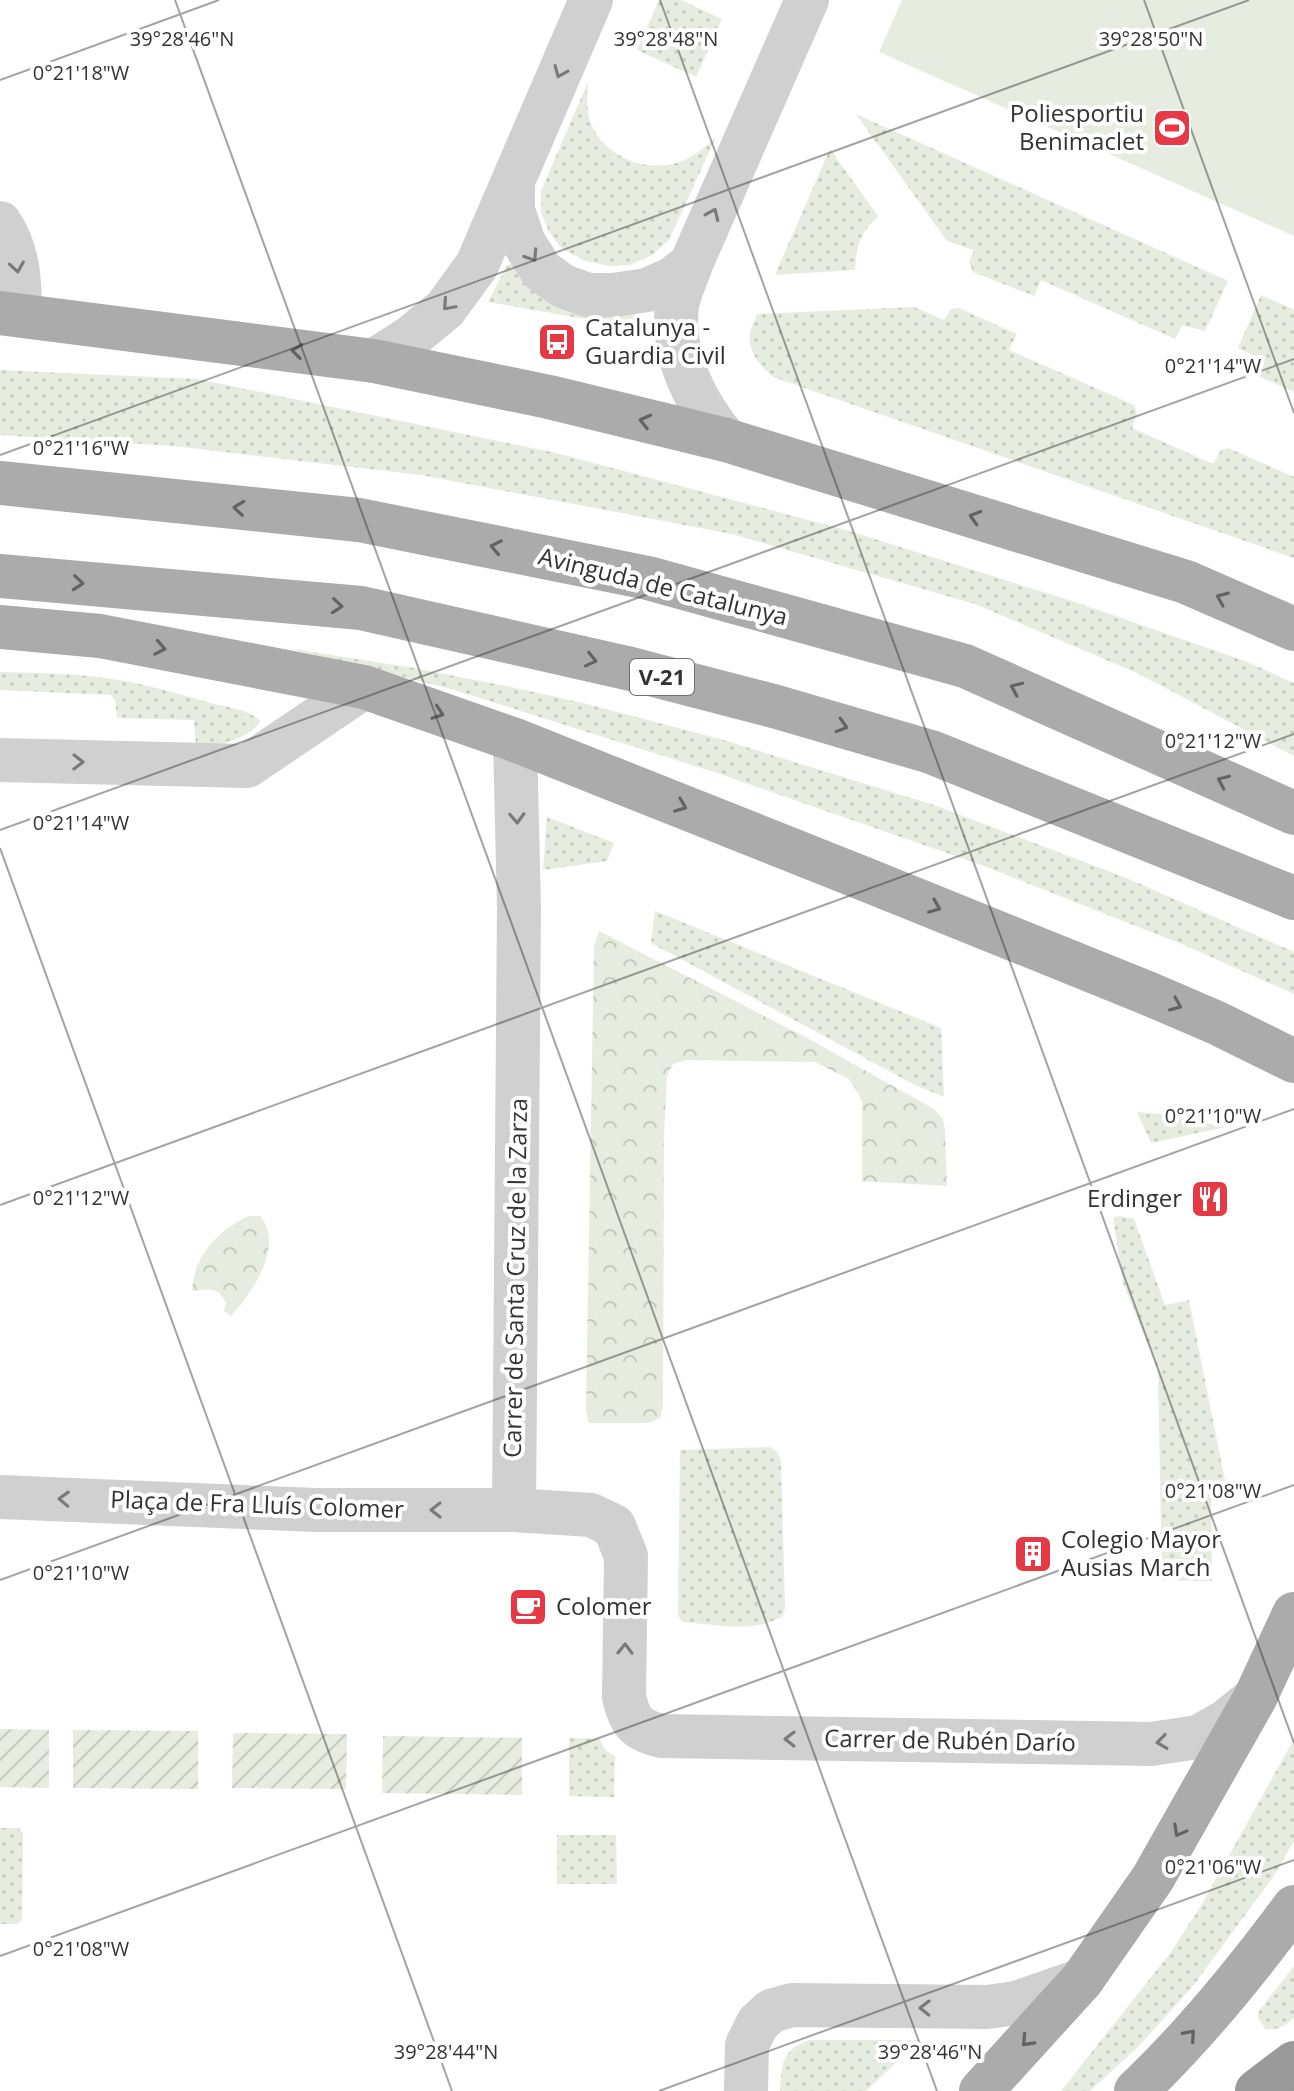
<svg xmlns="http://www.w3.org/2000/svg" width="1294" height="2091" viewBox="0 0 1294 2091" font-family="'Open Sans',sans-serif">
<style>
.grass{fill:url(#grass-dots)}
.park{fill:url(#park-crowns)}
.garden{fill:url(#garden-furrows)}
.pitch{fill:#e6ecdf}
.lines{fill:none;stroke-linecap:round;stroke-linejoin:round}
.street{stroke:#d0d0d0;stroke-width:44}
.primary{stroke:#ababab;stroke-width:44}
.highway{stroke:#9a9a9a;stroke-width:44}
.oneway{stroke:#7a7a7a}
.oneway2{stroke:#636363}
.ticks{fill:none;stroke:#333;stroke-width:2;stroke-opacity:0.45}
.labels{text-anchor:middle;stroke-width:8;stroke-linejoin:round;paint-order:stroke}
.shield{fill:#fff;stroke:#707070;stroke-width:2}
.shield-label{font-size:22px;font-weight:bold;fill:#333}
.poi-label{font-size:24px;fill:#333;stroke:#fff;text-anchor:start}
.street-label{font-size:24px;fill:#333;stroke:#fff}
.ticks-label{font-size:20px;text-anchor:middle;fill:#333;stroke:#fff;stroke-width:8;stroke-linejoin:round;paint-order:stroke}
</style>
<defs>
<pattern id="grass-dots" width="8" height="8" patternUnits="userSpaceOnUse" patternTransform="scale(2)"><rect width="8" height="8" fill="#e6ecdf"/><path d="M2 2h.1M6 6h.1" fill="none" stroke="#c6cbc0" stroke-width="1.8" stroke-linecap="round"/></pattern>
<pattern id="park-crowns" width="20" height="18" patternUnits="userSpaceOnUse" patternTransform="scale(2)"><rect width="20" height="18" fill="#e6ecdf"/><path d="M2 6a3 3 0 1 1 6 0M12 15a3 3 0 1 1 6 0" fill="none" stroke="#c6cbc0"/></pattern>
<pattern id="garden-furrows" width="10" height="10" patternUnits="userSpaceOnUse" patternTransform="scale(2)"><rect width="10" height="10" fill="#e6ecdf"/><path d="M-1 1l2-2M0 10L10 0M9 11l2-2" fill="none" stroke="#c6cbc0"/></pattern>
</defs>
<rect width="100%" height="100%" fill="#fff"/>
<path class="grass" d="M659 0H681L722 19 696 77 637 50Z
M588 82C587 98 586 112 592 126 606 156 642 171 673 164 690 160 703 149 716 137L669 240 652 255 630 265 610 266 585 261 560 247 549 232 541 212V191Z
M856 114 1228 281 1205 331 1182 325 1175 339 1041 280 1034 296 973 272 969 262 974 250 947 241Z
M830 149 878 216C859 235 857 244 855 270L775 275Z
M514 263 638 310 630 327 488 302 507 265Z
M1261 295 1294 310V392L1256 375 1262 359 1238 348Z
M914 307 944 320 951 309 959 308 1017 334 1009 350 1134 405 1137 414 1132 428 1213 464 1221 450 1228 448 1294 477V558L773 377C761 367 747 351 750 333 751 327 755 320 757 314Z
M0 370 197 379 556 453 846 530 1072 601 1245 661 1294 683V756L1137 673 975 604 732 534 421 475 173 446 0 435Z
M287 648 414 668 511 687 587 704 720 739 934 805 1129 879 1294 952V994L1184 945 984 866 714 772 451 689Z
M0 672C37 673 74 673 112 679 146 684 180 694 214 704 228 707 250 710 260 721 252 738 213 747 196 749L194 720 117 718 115 700 111 695 0 690Z
M547 817 614 843 607 861 543 870Z
M655 911 941 1028 944 1097 915 1085 651 943Z
M1137 1112 1162 1114 1226 1127 1151 1143Z
M1119 1216 1134 1219 1165 1305 1189 1300 1225 1481 1211 1483 1212 1581 1162 1580 1158 1369 1123 1283 1113 1217Z
M770 1447 778 1453 781 1462 785 1608 783 1616C753 1634 716 1624 682 1622L678 1615 680 1450Z
M569 1738 600 1739 605 1750 615 1756 614 1797 569 1796Z
M1294 1739V1841L1273 1877 1193 1986 1138 2047 1090 2091H1061L1171 1952 1202 1904Z
M0 1828H19L23 1833 22 1920 17 1924H0Z
M557 1835H616L617 1884H557Z
M1294 1966V2018C1284 2026 1278 2031 1265 2029L1258 2017 1259 2011Z
M810 2040H920L866 2091H780C782 2064 781 2049 810 2040Z"/>
<path class="park" d="M599 931 809 1039 934 1109 943 1119 945 1129 947 1186 862 1181V1103L858 1093 849 1079 815 1062 686 1060 673 1064 667 1075 664 1135 663 1405 660 1418 649 1423H589L586 1410 594 947Z
M248 1216H260C285 1245 252 1294 231 1316L224 1311 226 1303C216 1285 210 1290 192 1291 194 1255 217 1232 248 1216Z"/>
<path class="garden" d="M0 1729 49 1730V1788L0 1787Z
M73 1730 198 1731V1789L73 1788Z
M233 1733 347 1734 346 1789 232 1788Z
M383 1736 522 1738V1795L382 1793Z"/>
<path class="pitch" d="M902 0H1294V236L879 52Z"/>
<g class="lines">
<path class="street" d="M513 182V210L524 243 542 271 563 286 588 295H613L647 290 672 279 691 264
M0 223C19 251 20 282 20 315
M374 361 411 337 445 309 477 265 591 0
M726 440C695 402 671 357 677 306 679 292 687 277 691 264L807 0
M0 760 247 766 364 687
M0 1497 316 1510H514L591 1515 614 1526 626 1556 624 1697C630 1722 636 1730 662 1736L1151 1744 1198 1737 1226 1721 1255 1698
M514 1510 519 908 515 740
M746 2091 747 2045 758 2023 771 2011 792 2005 987 2007 1016 2003 1082 1980"/>
<path class="primary" d="M0 313 374 361 549 397 726 440 1186 582 1294 629
M0 483 359 520 648 578 965 666 1294 813
M0 576 361 608 631 669 777 707 931 752 1294 898
M0 627 100 636 364 687 515 740 862 878 1147 993 1217 1023 1294 1061
M981 2091 1082 1980 1153 1878 1255 1698 1294 1614
M1136 2091C1194 2036 1246 1972 1294 1907"/>
<path class="highway" d="M1257 2091 1294 2063"/>
</g>
<defs><path id="oneway-chevron" d="M-2-3.5L2.5 0L-2 3.5" fill="none" stroke-width="1.6" stroke-linecap="round" stroke-linejoin="round" transform="scale(2)"/></defs>
<g class="oneway">
<use href="#oneway-chevron" transform="translate(560 72) rotate(113)"/>
<use href="#oneway-chevron" transform="translate(713 214) rotate(-66)"/>
<use href="#oneway-chevron" transform="translate(532 256) rotate(57)"/>
<use href="#oneway-chevron" transform="translate(17 267) rotate(81)"/>
<use href="#oneway-chevron" transform="translate(448 305) rotate(132)"/>
<use href="#oneway-chevron" transform="translate(78 762) rotate(1)"/>
<use href="#oneway-chevron" transform="translate(517 818) rotate(88)"/>
<use href="#oneway-chevron" transform="translate(64 1499) rotate(-178)"/>
<use href="#oneway-chevron" transform="translate(436 1510) rotate(-180)"/>
<use href="#oneway-chevron" transform="translate(625 1649) rotate(-89)"/>
<use href="#oneway-chevron" transform="translate(790 1739) rotate(-179)"/>
<use href="#oneway-chevron" transform="translate(1162 1742) rotate(172)"/>
<use href="#oneway-chevron" transform="translate(925 2008) rotate(-179)"/>
</g>
<g class="oneway2">
<use href="#oneway-chevron" transform="translate(297 351) rotate(-173)"/>
<use href="#oneway-chevron" transform="translate(645 421) rotate(-166)"/>
<use href="#oneway-chevron" transform="translate(239 508) rotate(-174)"/>
<use href="#oneway-chevron" transform="translate(975 517) rotate(-163)"/>
<use href="#oneway-chevron" transform="translate(496 547) rotate(-169)"/>
<use href="#oneway-chevron" transform="translate(78 583) rotate(5)"/>
<use href="#oneway-chevron" transform="translate(1222 598) rotate(-157)"/>
<use href="#oneway-chevron" transform="translate(337 606) rotate(5)"/>
<use href="#oneway-chevron" transform="translate(160 648) rotate(11)"/>
<use href="#oneway-chevron" transform="translate(591 660) rotate(13)"/>
<use href="#oneway-chevron" transform="translate(1016 688) rotate(-156)"/>
<use href="#oneway-chevron" transform="translate(438 713) rotate(19)"/>
<use href="#oneway-chevron" transform="translate(842 726) rotate(17)"/>
<use href="#oneway-chevron" transform="translate(1223 781) rotate(-156)"/>
<use href="#oneway-chevron" transform="translate(681 806) rotate(22)"/>
<use href="#oneway-chevron" transform="translate(935 907) rotate(22)"/>
<use href="#oneway-chevron" transform="translate(1176 1005) rotate(23)"/>
<use href="#oneway-chevron" transform="translate(1179 1831) rotate(119)"/>
<use href="#oneway-chevron" transform="translate(1190 2035) rotate(-49)"/>
<use href="#oneway-chevron" transform="translate(1027 2041) rotate(133)"/>
</g>
<path class="ticks" d="M175 0 937 2091M660 0 1294 1743M1144 0 1294 413M0 80 219 0M0 455 1249 0M0 830 1294 359M0 848 452 2091M0 1205 1294 734M0 1580 1294 1109M0 1956 1294 1485M659 2091 1294 1860"/>
<defs>
<g id="stadium-square" transform="scale(2)"><rect x="-9" y="-9" width="18" height="18" rx="4" fill="#e63946" stroke="#fff"/><path d="M0-5a6.5 5 0 1 0 0 10a6.5 5 0 1 0 0-10ZM-3.5-1.8h7v3.6h-7Z" fill="#fff"/></g>
<g id="bus-square" transform="scale(2)"><rect x="-9" y="-9" width="18" height="18" rx="4" fill="#e63946" stroke="#fff"/><path d="M-5-6H5V4H4V6H2V4H-2V6H-4V4H-5ZM-3.5-4V0h7V-4ZM-3.5 1.2v1.5H-2V1.2ZM2 1.2v1.5H3.5V1.2Z" fill="#fff"/></g>
<g id="restaurant-square" transform="scale(2)"><rect x="-9" y="-9" width="18" height="18" rx="4" fill="#e63946" stroke="#fff"/><path d="M-5-6h1v4h1v-4h1v4h1v-4h1v5L-1.5 .5V6h-2V.5L-5-1ZM5-6V6H3V1.5H1.5Q1.5-4 5-6Z" fill="#fff"/></g>
<g id="building-square" transform="scale(2)"><rect x="-9" y="-9" width="18" height="18" rx="4" fill="#e63946" stroke="#fff"/><path d="M-4-6H4V6H1V3H-1V6H-4ZM-2.5-4.3h1.7v1.8h-1.7ZM.8-4.3h1.7v1.8H.8ZM-2.5-1h1.7V.8h-1.7ZM.8-1h1.7V.8H.8Z" fill="#fff"/></g>
<g id="cafe-square" transform="scale(2)"><rect x="-9" y="-9" width="18" height="18" rx="4" fill="#e63946" stroke="#fff"/><path d="M-5.5-4.5H6V0H3Q3 3.5 0 3.5H-2.5Q-5.5 3.5-5.5 0ZM3-3.2v2h1.7v-2ZM-6 4.5H4V6H-6Z" fill="#fff"/></g>
</defs>
<g fill-rule="evenodd">
<use href="#stadium-square" x="1172" y="128"/>
<use href="#bus-square" x="557" y="342"/>
<use href="#restaurant-square" x="1210" y="1199"/>
<use href="#building-square" x="1033" y="1554"/>
<use href="#cafe-square" x="528" y="1607"/>
</g>
<g class="labels">
<rect class="shield" x="630" y="659" width="64" height="36" rx="6"/>
<g class="shield-label">
<text x="662" y="685">V-21</text>
</g>
<g class="poi-label">
<text x="1144" y="122" text-anchor="end">Poliesportiu<tspan x="1144" dy="28">Benimaclet</tspan></text>
<text x="585" y="336">Catalunya -<tspan x="585" dy="28">Guardia Civil</tspan></text>
<text x="1182" y="1207" text-anchor="end">Erdinger</text>
<text x="1061" y="1548">Colegio Mayor<tspan x="1061" dy="28">Ausias March</tspan></text>
<text x="556" y="1615">Colomer</text>
</g>
<g class="street-label">
<text transform="translate(663 587) rotate(14)" y="8">Avinguda de Catalunya</text>
<text transform="translate(516 1278) rotate(-89)" y="8">Carrer de Santa Cruz de la Zarza</text>
<text transform="translate(257 1505) rotate(2)" y="8">Plaça de Fra Lluís Colomer</text>
<text transform="translate(950 1741) rotate(1)" y="8">Carrer de Rubén Darío</text>
</g>
</g>
<g class="ticks-label">
<text x="182" y="46">39°28'46"N</text>
<text x="1151" y="46">39°28'50"N</text>
<text x="666" y="46">39°28'48"N</text>
<text x="81" y="80">0°21'18"W</text>
<text x="1213" y="373">0°21'14"W</text>
<text x="81" y="455">0°21'16"W</text>
<text x="1213" y="748">0°21'12"W</text>
<text x="81" y="830">0°21'14"W</text>
<text x="1213" y="1123">0°21'10"W</text>
<text x="81" y="1205">0°21'12"W</text>
<text x="1213" y="1498">0°21'08"W</text>
<text x="81" y="1580">0°21'10"W</text>
<text x="1213" y="1874">0°21'06"W</text>
<text x="81" y="1956">0°21'08"W</text>
<text x="446" y="2059">39°28'44"N</text>
<text x="930" y="2059">39°28'46"N</text>
</g>
</svg>
